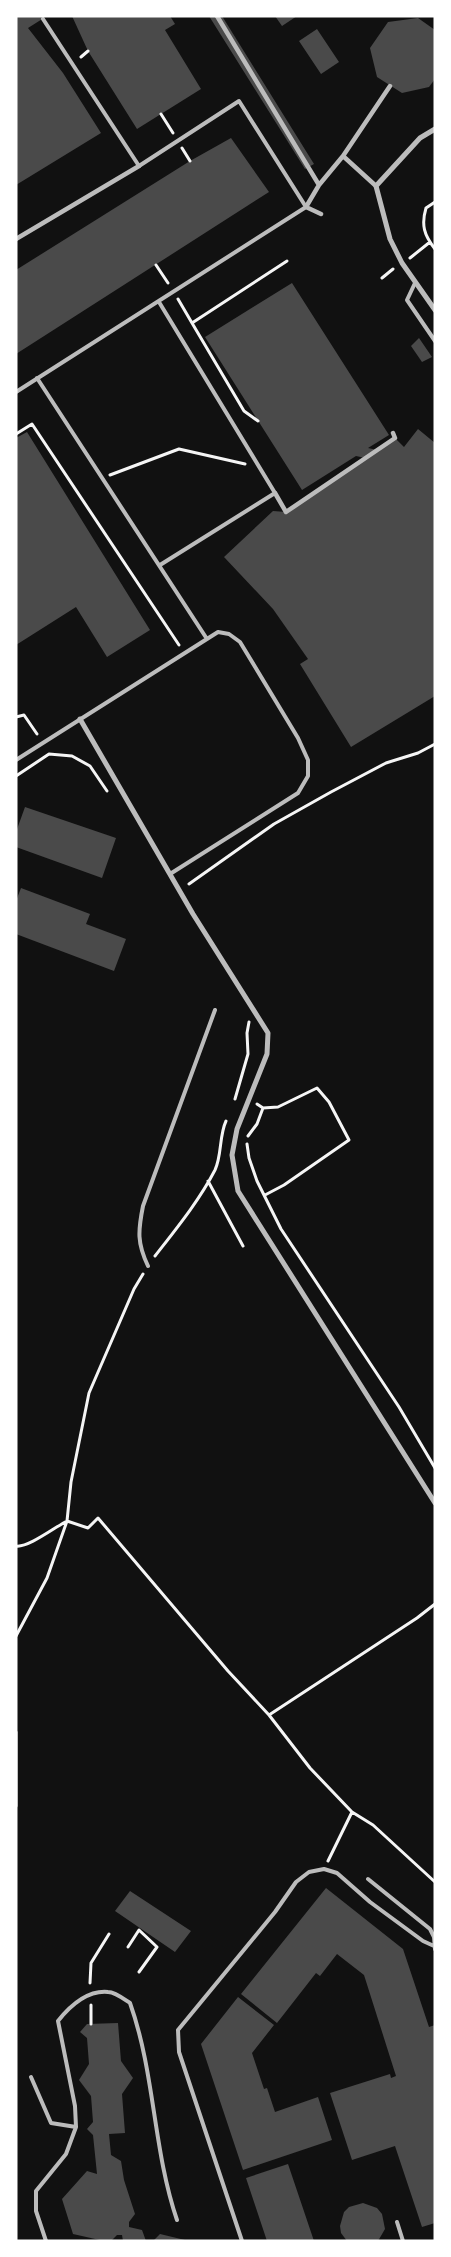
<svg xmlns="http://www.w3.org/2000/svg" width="451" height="2257" viewBox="0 0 451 2257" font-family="Bitter,serif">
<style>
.building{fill:#4a4a4a}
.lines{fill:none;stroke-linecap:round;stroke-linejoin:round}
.path{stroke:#f5f5f5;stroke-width:3}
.service{stroke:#bcbcbc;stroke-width:4}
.pedestrian{stroke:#bcbcbc;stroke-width:4.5}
.minor{stroke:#bcbcbc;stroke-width:5}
</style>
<rect width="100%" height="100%" fill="#111"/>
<path class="building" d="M16 16H47L28 28 63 73 101 133 16 185Z
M72 16H170L175 24 165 30 201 89 137 129 88 51Z
M209 16H222L314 164 305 169Z
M275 16H297L282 26Z
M418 18 435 30V79L429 87 402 93 377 77 370 48 388 22Z
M317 29 339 62 321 74 299 41Z
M231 138 269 192 16 354V270L190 161Z
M292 283 389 435 368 448 377 450 395 438 404 447 418 429 435 443V696L351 747 300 664 308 659 273 609 224 557 273 511 286 512 365 458 356 456 302 490 205 337Z
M419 338 432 357 422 362 411 346Z
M27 432 150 630 107 657 76 607 16 645V438Z
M25 807 116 838 102 878 16 847V832Z
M21 888 90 914 86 924 126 939 114 971 16 934V901Z
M326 1888 403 1949 429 2027 435 2025V2223L422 2227 395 2146 352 2160 330 2093 390 2074 391 2078 396 2076 364 1975 337 1954 320 1976 316 1973 277 2023 241 1994Z
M130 1891 191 1931 175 1952 115 1911Z
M238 1997 274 2025 252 2053 264 2089 267 2088 275 2112 318 2097 332 2140 243 2170 201 2044Z
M118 2023 121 2061 133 2078 122 2094 125 2133 109 2134 111 2155 121 2161 124 2180 135 2214 129 2222V2227L142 2230 146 2241H123L122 2235H117L111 2241H104L73 2234 62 2199 87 2171 97 2174 93 2135 87 2129 93 2122 91 2096 79 2080 89 2064 87 2038 80 2032 87 2024Z
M288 2164 314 2241H267L246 2178Z
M363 2203 377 2208 382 2214 385 2229 378 2241H347L341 2233 340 2226 344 2212 349 2207Z
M160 2234 185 2240V2241H153Z"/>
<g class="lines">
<path class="path" d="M81 57 88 51
M161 114 173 133
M182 148 190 161
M435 202 426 208C421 225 424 235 435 249
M410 258 430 242
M156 265 168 283
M382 278 393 269
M178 299 192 323 287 261
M192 323 244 411 258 421
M16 434 32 424 179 645
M110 475 179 449 245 464
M16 717 24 715 37 734
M16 776 49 754 72 756 90 766 107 791
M189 884 274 824 331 792 386 763 418 753 435 744
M235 1099 248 1054 247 1033 249 1022
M263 1108 278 1107 317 1088 329 1102 349 1140 284 1185 265 1195
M248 1136 257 1124 263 1108 257 1104
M247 1144 249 1158 257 1181 281 1229 399 1407 435 1468
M208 1181 243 1246
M155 1256C176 1229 199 1201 215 1170 222 1155 219 1136 226 1121
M16 1546C28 1548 55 1527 67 1521L88 1528 98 1518 228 1671 269 1715 310 1768 352 1812 373 1825 435 1882
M16 1636 47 1578 67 1521 71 1482 89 1393 134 1289 143 1274
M269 1715 417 1618 435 1604
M16 1732V1806
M328 1861 352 1812
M128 1947 139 1930 157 1947 139 1972
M90 1983 91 1963 109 1934
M91 2005V2024"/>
<path class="service" d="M415 283 407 300 435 341
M159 302 275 493 160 565
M37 378 207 639
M16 392 306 207 239 101 139 166 43 19
M16 760 218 632 229 634 240 642 298 738 308 760V776L298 793 170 874
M148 1266C137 1243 138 1231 143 1206L215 1010
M368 1879 430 1929 434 1937 435 1949
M31 2077 51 2123 76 2127
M397 2222 403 2241
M46 2241 36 2211V2191L66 2154 76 2127 75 2106 58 2021C70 2006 87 1990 108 1992 115 1992 124 1999 130 2003 155 2073 153 2150 177 2220
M242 2241 179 2052 178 2030 275 1912 296 1882 309 1872 324 1869 337 1873 370 1902 423 1941 434 1946"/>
<path class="pedestrian" d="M217 16 319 185 343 156 376 186
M343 156 390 86
M319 185 306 207 321 214
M16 239 139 166
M275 493 286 512 395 438 393 433"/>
<path class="minor" d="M435 129 420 138 376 186 390 239 402 263 435 310
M80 719 193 914 268 1033 267 1054 237 1129 232 1155 238 1191 435 1503"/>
</g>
<rect width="451" height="2257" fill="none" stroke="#ffffff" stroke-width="35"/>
</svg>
